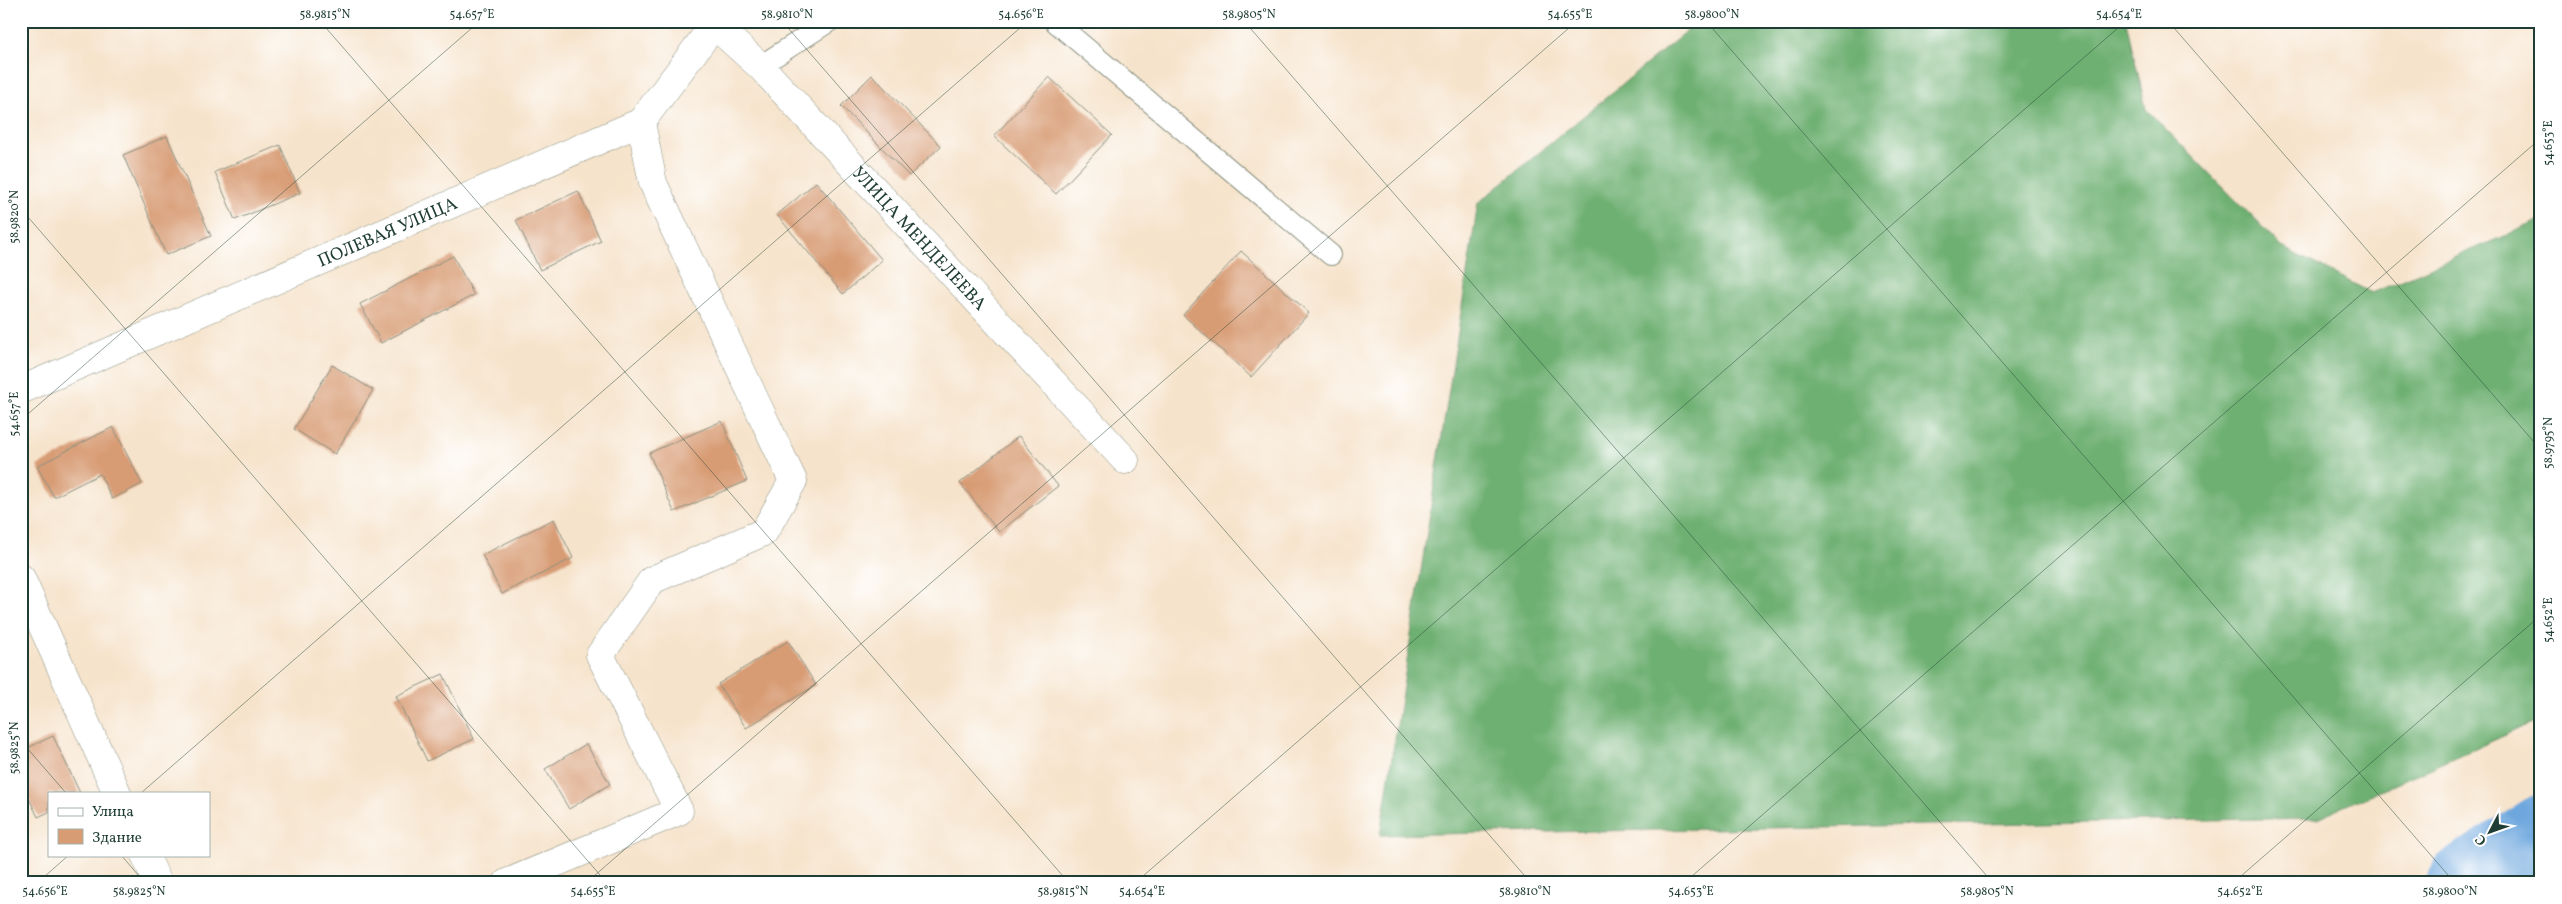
<svg xmlns="http://www.w3.org/2000/svg" width="2562" height="904" viewBox="0 0 2562 904" font-family="Vollkorn,serif">
<style>
.forest{fill:#6eb072;stroke:#467653}
.lines{fill:none;stroke-linecap:round;stroke-linejoin:round}
.river{stroke:#6ea7de;stroke-width:75}
.building{fill:#d89c75}
.lane-casing{stroke:#8a9080;stroke-width:22}
.street-casing{stroke:#8a9080;stroke-width:29}
.lane{stroke:#fff;stroke-width:20}
.street{stroke:#fff;stroke-width:28}
.ticks{fill:none;stroke:#1f3d34;stroke-width:1;stroke-opacity:0.45}
.labels{text-anchor:middle;stroke-width:4;stroke-linejoin:round;paint-order:stroke}
.street-label{font-size:18px;fill:#1f3d34;stroke:#fff}
.neatline{fill:none;stroke:#1f3d34;stroke-width:2}
.ticks-label{font-size:12px;text-anchor:middle;fill:#1f3d34}
</style>
<rect width="100%" height="100%" fill="#fff"/>
<filter id="ink" filterUnits="userSpaceOnUse"><feTurbulence type="fractalNoise" baseFrequency=".02" numOctaves="2"/><feDisplacementMap in="SourceGraphic" scale="10" xChannelSelector="R" yChannelSelector="G"/><feConvolveMatrix kernelMatrix="1 2 1 2 8 2 1 2 1" color-interpolation-filters="sRGB"/></filter>
<filter id="wash" filterUnits="userSpaceOnUse"><feTurbulence type="fractalNoise" baseFrequency=".0096" numOctaves="4" result="noise"/><feDisplacementMap in="SourceGraphic" scale="20" xChannelSelector="R" yChannelSelector="G"/><feGaussianBlur stdDeviation="1.12" result="paint"/><feColorMatrix in="noise" values="0 0 0 0 0 0 0 0 0 0 0 0 0 0 0 0 0 1.4 0 .05"/><feComposite in="paint" operator="in"/></filter>
<g filter="url(#wash)">
<rect width="100%" height="100%" fill="#f6e3cb"/>
<path class="forest" d="M1699 21H2126L2146 109 2282 247 2372 293 2541 220V719L2317 818 1380 835 1478 203Z"/>
<g class="lines">
<path class="river" d="M2464 883 2541 833"/>
</g>
<g id="blocks">
<path class="building" d="M872 75 941 146 909 176 841 106Z
M1049 77 1112 135 1056 194 994 136Z
M167 136 211 236 166 255 123 155Z
M280 145 300 193 235 220 215 172Z
M816 182 882 260 843 294 777 215Z
M578 191 601 241 540 270 516 220Z
M1241 251 1309 313 1251 377 1183 315Z
M453 256 474 295 381 343 360 304Z
M332 365 373 390 335 454 294 429Z
M722 421 747 481 674 512 649 453Z
M113 427 142 484 112 499 100 474 54 497 37 466Z
M1019 436 1058 486 999 532 960 483Z
M554 519 573 558 502 594 482 555Z
M788 641 816 685 746 728 718 684Z
M443 674 474 739 427 761 396 696Z
M53 736 80 793H49V812L38 817 21 782V751Z
M586 744 610 784 569 809 545 769Z"/>
</g>
</g>
<g filter="url(#ink)">
<use href="#blocks" fill-opacity="0" stroke="#8a9080" stroke-width="1"/>
<g class="lines">
<g class="lane-casing">
<path id="lane" d="M1054 21 1331 255
M760 66 830 21"/>
</g>
<g class="street-casing">
<g id="street">
<path id="s1" d="M710 21 760 66 1125 460"/>
<path id="s2" d="M21 390 641 122 714 25"/>
<path d="M21 578 117 793"/>
<path d="M145 855 158 883"/>
<path d="M507 883 679 811 600 655 652 580 764 532 793 481 653 183 641 122"/>
</g>
</g>
<use href="#lane" class="lane"/>
<use href="#street" class="street"/>
</g>
</g>
<path class="ticks" d="M320 21 1069 883M782 21 1531 883M1244 21 1993 883M1706 21 2455 883M2168 21 2541 450M21 209 607 883M21 420 480 21M21 741 66 793M141 793 1028 21M121 855 145 883M37 883 69 855M586 883 1577 21M1135 883 2126 21M1684 883 2541 138M2233 883 2541 615"/>
<g class="labels">
<g class="street-label">
<text dy="6" stroke="none"><textPath href="#s2" startOffset="399">ПОЛЕВАЯ УЛИЦА</textPath></text>
<text dy="6" stroke="none"><textPath href="#s1" startOffset="302">УЛИЦА МЕНДЕЛЕЕВА</textPath></text>
</g>
</g>
<rect width="2562" height="904" fill="none" stroke="#fff" stroke-width="55"/>
<rect x="48" y="792" width="162" height="65" fill="#ffffff" stroke="#a5b1ae"/>
<rect x="58" y="808" width="25" height="8" fill="#ffffff" stroke="#a5b1ae"/>
<text x="92" y="816" font-size="15" fill="#1f3d34">Улица</text>
<rect x="58" y="829" width="25" height="15" fill="#d89c75" stroke="#a5b1ae"/>
<text x="92" y="842" font-size="15" fill="#1f3d34">Здание</text>
<g transform="translate(2490 832) rotate(229)" stroke="#ffffff" stroke-width="4" paint-order="stroke">
<path d="M0-4L9 19L0 12L-9 19Z" fill="#1f3d34"/>
<text y="-8" font-size="14" font-weight="bold" text-anchor="middle" fill="#1f3d34">С</text>
</g>
<rect x="28" y="28" width="2506" height="848" class="neatline"/>
<g class="ticks-label">
<text x="325" y="18">58.9815°N</text>
<text x="472" y="18">54.657°E</text>
<text x="787" y="18">58.9810°N</text>
<text x="1021" y="18">54.656°E</text>
<text x="1249" y="18">58.9805°N</text>
<text x="1570" y="18">54.655°E</text>
<text x="1712" y="18">58.9800°N</text>
<text x="2119" y="18">54.654°E</text>
<text transform="translate(2548 143) rotate(-90)" y="4">54.653°E</text>
<text transform="translate(14 217) rotate(-90)" y="4">58.9820°N</text>
<text transform="translate(14 414) rotate(-90)" y="4">54.657°E</text>
<text transform="translate(2548 443) rotate(-90)" y="4">58.9795°N</text>
<text transform="translate(2548 620) rotate(-90)" y="4">54.652°E</text>
<text transform="translate(14 748) rotate(-90)" y="4">58.9825°N</text>
<text x="45" y="895">54.656°E</text>
<text x="139" y="895">58.9825°N</text>
<text x="593" y="895">54.655°E</text>
<text x="1063" y="895">58.9815°N</text>
<text x="1142" y="895">54.654°E</text>
<text x="1525" y="895">58.9810°N</text>
<text x="1691" y="895">54.653°E</text>
<text x="1987" y="895">58.9805°N</text>
<text x="2240" y="895">54.652°E</text>
<text x="2450" y="895">58.9800°N</text>
</g>
</svg>
